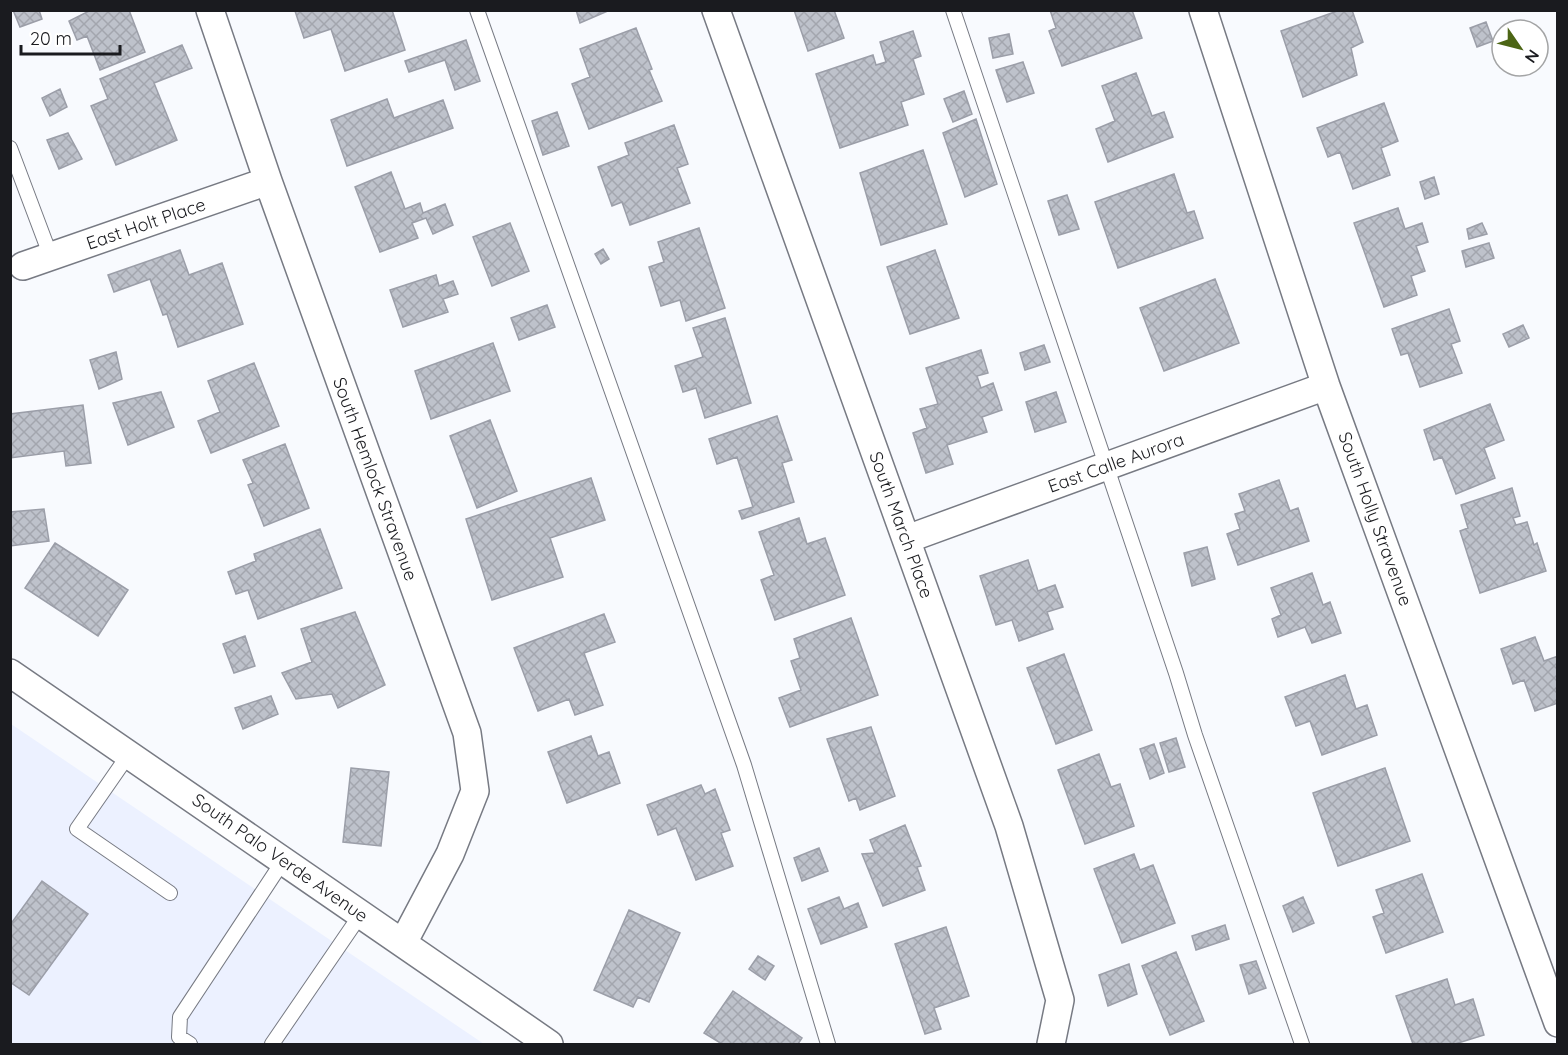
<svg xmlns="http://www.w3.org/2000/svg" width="1568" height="1055" viewBox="0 0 1568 1055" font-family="Quicksand,sans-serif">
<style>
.built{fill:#ecf1ff}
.building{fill:url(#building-cross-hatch);stroke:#9b9ea8;stroke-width:1.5}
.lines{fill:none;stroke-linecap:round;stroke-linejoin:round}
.service-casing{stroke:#777a83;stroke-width:16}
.minor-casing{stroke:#777a83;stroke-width:30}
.service{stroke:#fff;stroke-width:14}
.minor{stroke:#fff;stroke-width:27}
.labels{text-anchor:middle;stroke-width:6;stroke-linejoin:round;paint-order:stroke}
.street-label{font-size:18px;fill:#1a1b1f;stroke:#fff}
</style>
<defs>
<pattern id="building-cross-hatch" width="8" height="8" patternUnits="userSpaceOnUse" patternTransform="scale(1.5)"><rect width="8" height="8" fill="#bec2cb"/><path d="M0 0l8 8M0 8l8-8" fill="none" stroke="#a3a6ae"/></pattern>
</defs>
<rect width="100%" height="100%" fill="#f8fafe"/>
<path class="built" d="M11 724 484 1044H11Z"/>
<path class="building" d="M13 10H39L42 19 20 27Z
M91 10H129L145 52 100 70 87 36 77 40 69 21Z
M298 10H392L405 50 345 71 331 29 304 38 295 11Z
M576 10H610L580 23Z
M794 10H834L844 38 808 51Z
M1050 10H1132L1142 38 1062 66 1049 31 1056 28Z
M1340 10H1352L1363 42 1351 48 1357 75 1303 97 1281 31Z
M1486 22 1493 41 1477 47 1470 28Z
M636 28 652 69 649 70 662 101 589 129 572 84 590 77 580 49Z
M913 31 921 56 913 59 924 94 901 102 908 125 840 148 816 74 873 55 876 65 886 62 880 42Z
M1009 34 1013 54 993 58 989 38Z
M466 40 480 81 455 90 445 60 409 72 405 61Z
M182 45 192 68 154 83 177 140 116 165 91 106 108 99 100 79Z
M1023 62 1034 93 1007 102 996 70Z
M1136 73 1152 116 1164 112 1173 137 1108 162 1096 129 1115 121 1102 86Z
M60 89 67 107 50 116 42 98Z
M964 91 972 114 953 122 944 99Z
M387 99 394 118 443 100 453 128 347 166 331 120Z
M1384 103 1398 141 1381 148 1390 175 1353 189 1340 152 1328 157 1317 128Z
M557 112 569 146 543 155 532 121Z
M976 119 997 184 965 197 943 133Z
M674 125 688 164 677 168 690 203 630 225 622 202 612 206 598 167 629 155 625 143Z
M68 133 82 159 59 169 47 140Z
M923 150 947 224 881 245 860 173Z
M391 172 405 209 420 203 423 213 445 204 453 225 433 234 426 218 412 223 418 238 380 252 355 187Z
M1174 174 1187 213 1194 211 1203 238 1118 268 1095 202Z
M1434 177 1439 194 1425 199 1420 182Z
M1067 195 1079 229 1059 235 1048 201Z
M1398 208 1405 229 1422 223 1428 242 1416 246 1425 271 1411 276 1417 295 1384 307 1354 223Z
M510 223 529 271 492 286 473 237Z
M1482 223 1487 234 1469 239 1467 229Z
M699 228 725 308 686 321 680 300 661 306 649 267 664 262 658 242Z
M1489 243 1494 258 1466 267 1462 251Z
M603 249 609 259 601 264 595 254Z
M180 250 189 275 222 263 243 324 178 347 167 314 163 315 150 279 114 292 108 275Z
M935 250 959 318 910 334 887 267Z
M436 275 439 286 453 281 458 294 443 299 448 312 403 327 390 290Z
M1215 279 1239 343 1164 371 1140 308Z
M547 305 555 327 519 340 511 318Z
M1449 309 1460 341 1451 344 1462 373 1420 387 1408 353 1401 355 1392 329Z
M725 318 751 403 705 418 696 388 683 392 675 366 703 357 693 328Z
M1523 325 1529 338 1509 347 1503 334Z
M493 343 510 391 431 419 415 371Z
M1044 345 1050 362 1025 370 1020 353Z
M981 350 988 373 977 376 981 388 993 383 1002 410 982 417 987 432 947 445 953 464 926 473 913 433 927 428 920 409 938 404 926 368Z
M116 352 122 379 99 389 90 360Z
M254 363 279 426 211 453 198 421 220 412 208 381Z
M161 392 174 427 128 445 113 403Z
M1056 392 1066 422 1035 432 1026 402Z
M1490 404 1504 440 1484 448 1495 478 1456 494 1442 457 1434 460 1424 430Z
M83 405 91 463 66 466 64 451 10 458V414Z
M777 416 792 460 782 463 794 502 742 519 739 511 753 507 737 457 717 464 709 439Z
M490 420 517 491 477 508 450 436Z
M285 444 309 508 264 526 248 485 253 483 243 460Z
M591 478 605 520 550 538 563 577 492 600 466 519Z
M1279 480 1290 511 1298 508 1309 541 1238 565 1227 534 1240 529 1235 514 1245 511 1239 494Z
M1512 488 1520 516 1513 518 1516 525 1527 522 1534 545 1537 543 1546 571 1480 593 1460 531 1468 528 1461 505Z
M44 509 49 541 10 546V512Z
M799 518 807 544 825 538 845 595 775 620 761 580 774 575 759 532Z
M320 529 342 588 258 619 248 590 236 594 228 572 256 561 254 554Z
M55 543 128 590 98 636 25 588Z
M1207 547 1215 579 1192 586 1184 553Z
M1028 560 1038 591 1055 585 1063 607 1047 612 1053 629 1019 641 1012 620 996 625 980 576Z
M1312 573 1323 605 1330 602 1341 633 1312 643 1305 627 1278 637 1272 619 1281 615 1271 588Z
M355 612 385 685 338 708 332 694 296 699 282 673 312 662 301 629Z
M604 614 615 642 584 653 603 705 575 715 569 699 538 711 514 648Z
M851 618 878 695 790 727 779 698 801 690 791 661 800 658 794 639Z
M245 636 255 666 234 673 223 644Z
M1535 637 1544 661 1558 656V703L1535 711 1524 680 1513 684 1501 649Z
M1064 654 1092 730 1056 744 1027 668Z
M1345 675 1356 709 1367 705 1377 735 1322 755 1310 721 1296 726 1285 697Z
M271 696 278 714 243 729 235 708Z
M871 727 895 796 860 810 856 798 849 801 827 739Z
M591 736 598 756 609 752 620 783 567 803 548 752Z
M1176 738 1185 767 1169 772 1160 743Z
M1154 744 1164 773 1150 779 1140 749Z
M1099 754 1111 787 1120 784 1134 826 1085 844 1058 770Z
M351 768 389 772 381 846 343 842Z
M1385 768 1410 841 1338 866 1313 793Z
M701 785 705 794 715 789 730 830 721 833 733 866 696 880 676 828 658 835 647 805Z
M905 825 921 866 917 867 925 890 883 906 862 854 875 853 870 840Z
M819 848 828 871 802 881 794 858Z
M1134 854 1140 870 1153 865 1175 923 1122 943 1094 869Z
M1422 874 1443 932 1386 953 1373 917 1384 913 1376 890Z
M42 881 88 914 29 995 10 982V925Z
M839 897 844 909 858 903 867 927 821 944 808 909Z
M1303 897 1314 923 1293 932 1283 906Z
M629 910 680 933 649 1002 638 997 633 1007 594 990Z
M1225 925 1229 939 1196 950 1192 936Z
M946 927 969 996 934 1008 941 1029 925 1034 895 944Z
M1176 952 1204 1021 1170 1035 1142 966Z
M758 956 774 966 765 980 749 969Z
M1256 961 1266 988 1249 994 1240 965Z
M1129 964 1137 994 1108 1006 1099 975Z
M1447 979 1455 1005 1473 999 1484 1035 1455 1044H1413L1396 996Z
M733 991 802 1038 798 1044H722L704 1033Z"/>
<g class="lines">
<g class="service-casing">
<path id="service" d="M477 10 744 765 828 1044
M953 10 1176 673 1195 735 1302 1044
M10 148 51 257
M129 754 77 829 170 893
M190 1044 179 1037 180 1017 283 861
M272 1044 361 914"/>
</g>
<g class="minor-casing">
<path id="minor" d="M210 10 268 181 467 733 475 791 450 854 403 943
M716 10 1009 826 1060 1000 1051 1044
M1203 10 1326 386 1558 1023
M23 266 268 181
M907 539 1326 386
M10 673 549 1044"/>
</g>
<use href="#service" class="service"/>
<use href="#minor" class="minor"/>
</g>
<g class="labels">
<g class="street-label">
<text transform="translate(146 224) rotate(-19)" y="6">East Holt Place</text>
<text transform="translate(1116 463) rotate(-20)" y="6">East Calle Aurora</text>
<text transform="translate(375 479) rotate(70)" y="6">South Hemlock Stravenue</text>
<text transform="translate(1375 519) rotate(70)" y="6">South Holly Stravenue</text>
<text transform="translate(901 525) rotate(70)" y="6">South March Place</text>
<text transform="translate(280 858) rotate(35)" y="6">South Palo Verde Avenue</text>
</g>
</g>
<rect width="1568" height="1055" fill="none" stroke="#1a1b1f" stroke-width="24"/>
<g transform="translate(1520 48) rotate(125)"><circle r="28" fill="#ffffff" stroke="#a3a4a5" stroke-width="1.5"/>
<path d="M0-4.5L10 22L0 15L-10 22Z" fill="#4c6515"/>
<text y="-9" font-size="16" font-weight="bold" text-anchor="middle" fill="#1a1b1f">N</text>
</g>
<path d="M21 45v9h99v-9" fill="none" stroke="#1a1b1f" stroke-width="3"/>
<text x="30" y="45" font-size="18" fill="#1a1b1f" stroke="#ffffff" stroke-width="4.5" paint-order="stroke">20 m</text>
</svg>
